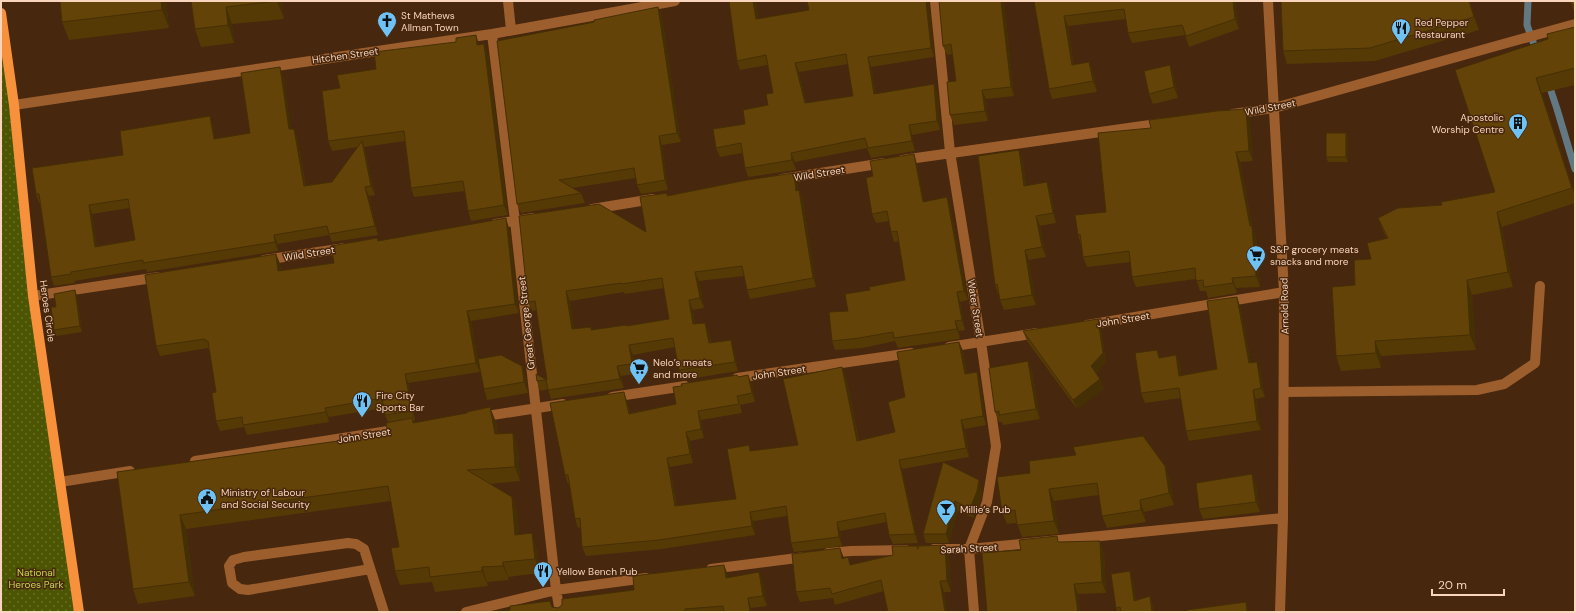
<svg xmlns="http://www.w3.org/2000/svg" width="1576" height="613" viewBox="0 0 1576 613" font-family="'DM Sans',sans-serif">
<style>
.grass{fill:url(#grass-dots)}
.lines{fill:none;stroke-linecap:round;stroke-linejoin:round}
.stream{stroke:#627983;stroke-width:7}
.minor{stroke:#9c5e2d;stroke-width:10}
.major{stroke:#f7913c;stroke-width:10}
.wall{fill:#553a06;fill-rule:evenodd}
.shaded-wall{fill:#452f05}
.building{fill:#634307;stroke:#452f05;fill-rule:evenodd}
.labels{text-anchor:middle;stroke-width:3;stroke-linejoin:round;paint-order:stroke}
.poi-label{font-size:10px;fill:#f8d5bc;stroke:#47270d;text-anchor:start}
.street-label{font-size:10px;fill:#f8d5bc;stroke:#47270d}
.park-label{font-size:10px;fill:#c3d64f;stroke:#47270d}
</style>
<defs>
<pattern id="grass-dots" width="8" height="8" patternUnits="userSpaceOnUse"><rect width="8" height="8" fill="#4c5502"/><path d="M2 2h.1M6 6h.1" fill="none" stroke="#676d25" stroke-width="1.8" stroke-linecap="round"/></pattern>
</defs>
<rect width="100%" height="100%" fill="#47270d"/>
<path class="grass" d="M1 21 75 612H1Z"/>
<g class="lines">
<path class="stream" d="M1528 1 1527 25 1537 53
M1548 82 1557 109 1575 169"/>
<path class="minor" d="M508 1 511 30
M935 1 950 152 981 342 996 446 987 502 969 549 974 612
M1268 1 1284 292 1283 518 1280 612
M492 34 515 221 556 590 560 612
M14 105 492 34 675 1
M1233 114 1274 108 1575 24
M902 160 1164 123
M782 179 884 163
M592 209 653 199
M495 224 533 218
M264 260 345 248
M33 296 159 277
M1087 325 1284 292
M949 347 1037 333
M737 378 911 353
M1284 392 1477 390 1504 384 1535 363 1540 286
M612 397 685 386
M480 417 563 404
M195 461 401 429
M60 482 130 471
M934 549H969L1283 518
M828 553 851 551 906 550
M370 569 248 590 240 589 232 583 229 566 233 560 244 557 348 543 356 544 364 549 384 612
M711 569 805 557
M466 612 556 590 646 578"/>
<path class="major" d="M1 13 14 105 33 296 79 612"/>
</g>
<path class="wall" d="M60 1H166L169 28 69 40 62 22Z
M191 1H282L284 19 232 24 234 43 201 47 195 29Z
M729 1H756L758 19 809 10 929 1 934 57 871 67 876 94 934 84 938 94 940 130 912 135 915 151 871 158 867 148 795 162 796 170 748 177 745 168 742 153 720 157 716 148 745 124 768 105 773 93 768 65 740 70 737 61ZM848 64 853 96 806 103 799 72Z
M939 1H1004L1014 96 986 99 988 121 954 125 950 115 956 81 953 54 947 55 943 46Z
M1034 1H1235L1239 29 1189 47 1185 35 1132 43 1128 33 1126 19 1068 26 1074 65 1089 62 1093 72 1097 92 1052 99 1049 89Z
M1281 1H1470L1479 30 1375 61 1287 64 1283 51Z
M1570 1H1575V18L1574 12Z
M658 7 662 17 681 142 662 145 668 190 641 194 637 185 636 178 572 188 581 193 585 203 521 213 517 204 594 22Z
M1575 27V85L1542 93 1575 195V203L1502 227 1513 287 1472 295 1476 350 1381 356V368L1341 371 1336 356 1355 285 1371 259 1387 238 1384 233 1378 218 1442 205 1495 192 1548 39Z
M479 44 488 53 508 215 471 221 468 211 465 191 414 197 411 188 405 141 364 147 365 150 375 195 369 196 378 235 332 242 329 235 278 244V251L147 272 146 269 74 281 75 283 54 286 51 277 40 203H39L36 194 123 155 213 124 215 139 250 133 283 76 291 129 297 138 306 186 332 182 358 147 332 151 328 141 340 88 376 69ZM130 208 135 240 97 246 92 214Z
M1170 65 1174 76 1178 98 1153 104 1149 94Z
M1246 109 1250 120 1253 161 1240 162 1252 226 1256 237 1260 287 1236 288 1237 293 1208 298 1206 291H1200L1196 279 1136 287 1132 277 1131 262 1087 267 1083 257 1081 245 1078 235 1106 212 1151 128Z
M1346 133 1348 139V162H1328L1326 157Z
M1023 160 1026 185 1051 192 1056 223 1040 226 1046 257 1029 260 1036 305 1004 310 1000 300 999 294H998L995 285Z
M917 164 924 202 947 197 950 206 968 300 960 302 965 330 959 331 960 339 898 348 895 341 863 348 835 350 832 341 848 311 870 290 905 280 899 241 894 242 891 232 889 221 876 223 872 214Z
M797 183 798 191 799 190 803 200 816 287 750 299 747 290 744 276 699 281 704 308 693 310 695 324 705 323 709 333 711 343 734 349 738 371 682 380 679 370 675 347 633 355 635 374 621 376 624 388 551 399 548 389 540 391 537 381 536 374 547 380 537 310 532 311 528 302 646 232 667 193 668 196ZM664 288 669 319 627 326 592 330 591 327 574 329 570 301 624 292 625 294Z
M509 228 519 313 471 321 480 372 408 383 415 420 413 421 414 422H496L498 434 513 433 518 447 520 481 490 484 512 497 517 511 519 534 537 548 540 573 508 577 509 580 487 582 488 586 435 592 432 582 400 585 395 571 399 547 391 501 186 529 195 596 138 604 133 589 117 472 388 434V422L385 415 384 408 329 417V422L247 435 244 427 220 431 216 421V392L210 350 209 351 208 348 160 356 156 346 276 254 280 264 281 271 334 263 378 241Z
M77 296 82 332 56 336 54 330 56 307Z
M1240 306 1251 363 1257 362 1260 371 1265 397 1256 399 1261 430 1189 441 1186 431 1181 398 1145 403 1141 393 1157 350 1160 358 1176 355 1180 364 1181 376 1217 369Z
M1101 329 1106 362 1096 374 1100 379 1104 389 1077 409 1027 341 1023 331Z
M959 342 963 351 967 373 977 372 980 381 986 425 965 429 969 457 902 469 918 543 893 544 889 535 887 522 840 531 842 546 794 552 791 543 787 516 753 521 755 535 662 549 586 556 582 547 581 527 578 528 575 519 569 484H568L565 475 627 401 630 413 676 404 738 377 752 384 755 402 740 405 742 413 701 420 704 438 690 441 693 463 670 467 677 506 736 499 749 445 751 451 798 445 846 376 859 441 895 432 905 397Z
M522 366 526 377 528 393 487 400 484 389Z
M1032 371 1040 419 1003 425 1002 422H999L995 412Z
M943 462 982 490 981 500 974 518 958 511 949 543H926L923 534Z
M1165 466 1170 479 1174 505 1144 512 1146 522 1107 528 1102 516 1099 495 1054 501 1059 534 1022 537 1017 523 1007 524 1002 512 997 477Z
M1252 474 1256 484 1260 512 1203 519 1199 509Z
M1059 542 1104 552 1106 593 1078 594 1080 612H987L1021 550Z
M945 545 949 556 951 592H944L947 612H888L884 591 835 605 833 598 800 602 796 592 844 558 850 565 893 555 918 548Z
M728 575V577L763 581 767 606 751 608 752 612H486L552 607 558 608 634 590Z
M1133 581 1136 600 1154 606V612H1117L1116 608Z"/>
<path class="shaded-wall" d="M161 1H166V2L169 28 162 10Z
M277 1H282L284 19Z
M753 1H756L759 29 756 19Z
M926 1H929L934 57 931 48Z
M1001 1H1004L1014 96 1011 87Z
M1233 1H1235L1239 29 1235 19Z
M1469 1 1473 9 1479 30 1474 17Z
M226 7 232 24 234 43 228 25Z
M658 7 662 17 681 142 677 133Z
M1064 16 1068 26 1076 76 1072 65Z
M476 35 479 44 477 45Z
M484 44 488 53 508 215 504 205Z
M868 57 871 67 878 104 874 94Z
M1089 62 1093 72 1097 92 1093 81Z
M795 63 799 72 808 113 805 103Z
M1170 65 1174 76 1178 98 1174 87Z
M280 67 283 76 293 138 289 129Z
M1536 78 1542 93 1575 196 1572 188Z
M934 84 938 94 940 130 937 121Z
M982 90 986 99 988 121 985 111Z
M1246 109 1250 120 1253 161 1249 151Z
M210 116 213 124 217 148 214 139Z
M909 125 912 135 915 151 912 141Z
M294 129 297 138 307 195 304 186Z
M1346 133 1348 139V162L1346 157Z
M659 136 662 145 668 190 665 180Z
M362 141 365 150 375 195 371 186Z
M1019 150 1023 160 1027 195 1024 186Z
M1236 152 1240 162 1252 228V226L1256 237 1260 287 1256 276 1250 226Z
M791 153 795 162 796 170 792 160Z
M914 154 917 164 926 211 923 202Z
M794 173 797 183 799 201 796 191Z
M1047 182 1051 192 1056 223 1053 213Z
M365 187 369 196 378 235 375 226Z
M799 190 803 200 816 287 813 278Z
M947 197 950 206 968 300 964 291Z
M89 205 92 214 99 256 95 247Z
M1497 212 1502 227 1513 287 1508 272Z
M1036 216 1040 226 1046 257 1042 247Z
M506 218 509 228 519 313 515 304Z
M274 235 278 244V251L275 242Z
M1025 250 1029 260 1036 305 1032 295Z
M276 254 280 264 282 281 278 271Z
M695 272 699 281 704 308 700 298Z
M1232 278 1236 288 1237 293 1233 283Z
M1467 280 1472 295 1476 350 1470 335Z
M75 290 77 296 82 332 80 326Z
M566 291 570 301 576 339 572 329Z
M957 292 960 302 965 330 962 320Z
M1237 297 1240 306 1253 373 1249 363Z
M689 300 693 310 696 334 693 324Z
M467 311 471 321 480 372 476 363Z
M1098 319 1101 329 1106 362 1094 376 1091 366Z
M955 321 959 331 960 339 957 329Z
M705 323 709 333 712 353 709 343Z
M731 340 734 349 738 371 735 362Z
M1375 341 1381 356V368L1376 353Z
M959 342 963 351 969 383 965 374Z
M629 345 633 355 635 374 632 364Z
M1176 355 1180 364 1183 385 1179 376Z
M1028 361 1032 371 1040 419 1036 409Z
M1257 362 1260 371 1265 397 1261 388Z
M522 366 526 377 528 393 524 382Z
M617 366 621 376 624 388 620 379Z
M842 367 846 376 860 450 857 441Z
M977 372 980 381 986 425 983 416Z
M405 374 408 383 415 420 412 411Z
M748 375 752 384 755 402 752 393Z
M1100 379 1104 389 1077 409 1073 400Z
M1253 390 1256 399 1261 430 1257 421Z
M624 392 627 401 632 423 629 414Z
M490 407 496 422 500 449 495 434Z
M325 408 329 417V422L326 412Z
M698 411 701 420 704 438 701 429Z
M961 420 965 429 969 457 966 448Z
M686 432 690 441 693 463 690 454Z
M513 433 518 447 520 481 515 467Z
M667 458 670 467 678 515 675 506Z
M899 460 902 469 918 543 915 534Z
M1165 466 1170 479 1174 505 1169 493Z
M1252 474 1256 484 1260 512 1256 502Z
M979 480 982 490 981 500 974 518 970 509Z
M1049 489 1054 501 1059 534 1054 521Z
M512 497 517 511 521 549 515 535Z
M1140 500 1144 512 1146 522 1141 510Z
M955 501 958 511 949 543 946 534Z
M750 512 753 521 755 535 752 526Z
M180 515 186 529 195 596 189 582Z
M837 522 840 531 842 546 839 537Z
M532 533 537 548 540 573 535 559Z
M1100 541 1104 552 1106 593 1102 582Z
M945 545 949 556 951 592 947 581Z
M840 548 844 558 842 559Z
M503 562 509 580 503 566Z
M724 565 728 575 729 587 726 578Z
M482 567 487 582 488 586 482 571Z
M1130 571 1133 581 1138 611 1134 601Z
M759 572 763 581 767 606 763 596Z
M940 581 944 592 947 612H945Z
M1074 584 1078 594 1080 612H1078Z
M1150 596 1154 606V612H1152Z
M748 598 751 608 752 612H750Z
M1246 602 1249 612H1247Z"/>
<path class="building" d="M60 1H161L162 10 62 22Z
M191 1H277L226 7 228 25 195 29Z
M729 1H753L756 19 809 10 807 1H926L931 48 868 57 874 94 934 84 937 121 909 125 912 141 868 148 865 138 791 153 792 160 745 168 741 143 716 148 713 129 745 124 743 110 768 105 766 94 773 93 766 55 737 61ZM846 54 853 96 805 103 795 63Z
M939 1H1001L1011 87 982 90 985 111 950 115 947 82 956 81 951 44 943 46Z
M1034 1H1233L1235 19 1186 36 1182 25 1128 33 1124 9 1064 16 1072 65 1089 62 1093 81 1049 89Z
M1281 1H1469L1474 17 1370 48 1283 51Z
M1570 1H1575V7L1571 3Z
M658 7 677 133 659 136 665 180 637 185 634 168 559 180 581 193 517 204 497 41 594 22V20Z
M1575 27V68L1536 78 1572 188 1497 212 1508 272 1467 280 1470 335 1375 341 1376 353 1336 356 1332 287 1355 285 1354 260 1371 259 1367 243 1388 238 1378 218 1398 208 1442 205 1441 202 1495 192 1455 70 1548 39 1547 34Z
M476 35 477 45 484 44 504 205 468 211 463 181 411 188 404 131 328 141 322 91 340 88 337 75 376 69 374 52 456 42V38Z
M1170 65 1174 87 1149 94 1144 71Z
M280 67 289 129H294L304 186 332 182 362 141 371 186 365 187 375 226 329 234 327 226 274 235 275 242 143 263V260L71 272V274L51 277 39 194H36L32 168 123 155 120 131 210 116 214 139 250 133 241 73ZM128 199 135 240 95 247 89 205Z
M1246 109 1249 151 1236 152 1250 226H1252L1256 276 1232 278 1233 283 1204 287 1203 280 1196 281 1195 268 1132 277 1129 251 1083 257 1080 234 1078 235 1075 215 1106 212 1098 133 1151 128 1149 120 1217 111Z
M1326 133H1346V157H1326Z
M1019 150 1024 186 1047 182 1053 213 1036 216 1042 247 1025 250 1032 295 1000 300 997 284 995 285 978 156Z
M914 154 923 202 947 197 964 291 957 292 962 320 955 321 957 329 894 338 893 332 859 338 832 341 829 312 848 311 845 294 870 290 869 287 905 280 897 231 891 232 887 211 872 214 866 178 873 176 870 161Z
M794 173 796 191 799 190 813 278 747 290 742 266 695 272 700 298 689 300 693 324 705 323 709 343 731 340 735 362 679 370 673 338 629 345 632 364 617 366 620 379 548 390 546 380 537 381 536 374 547 380 535 301 528 302 519 216 599 204 646 232 640 197 667 193V196L747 180ZM662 278 669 319 627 326 626 325 591 330V327L572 329 566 291 621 283V284Z
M506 218 515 304 467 311 476 363 405 374 412 411 385 415 382 398 325 408 326 412 243 425 242 417 216 421 212 393 216 392 208 341H205V339L156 346 145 275 276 254 278 271 334 263 331 246 377 238 378 241Z
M75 290 80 326 54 330 51 307H56L54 294Z
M1237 297 1249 363 1257 362 1261 388 1253 390 1257 421 1186 431 1179 388 1141 393 1135 353 1157 350 1159 358 1176 355 1179 376 1217 369 1207 301Z
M1098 319 1103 353 1091 366 1100 379 1073 400 1023 331Z
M959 342 965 374 977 372 983 416 961 420 966 448 899 460 915 534 889 535 885 513 837 522 839 537 791 543 786 506 750 512 752 526 659 540 582 547 580 518 575 519 568 475H565L550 403 624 392 629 414 676 404 673 387 682 386 681 384 737 375 738 377 748 375 752 393 737 396 739 404 698 411 701 429 686 432 690 454 667 458 675 506 736 499 727 449 749 445 750 451 798 445 783 379 842 367 857 441 895 432 888 402 905 397 897 352Z
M501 355 522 366 524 382 484 389 478 359Z
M1028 361 1036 409 999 415V411L995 412 989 368Z
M490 407 495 434 513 433 515 467 467 470 512 497 515 535 532 533 535 559 503 562V566L482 567V571L430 577 429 567 395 571 391 548 399 547 388 486 180 515 189 582 133 589 117 472 388 434 386 423 412 418 413 423 467 413V412Z
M1143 436 1165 466 1169 493 1140 500 1141 510 1102 516 1097 483 1049 489 1054 521 1017 525 1015 510 1002 512 997 477 1030 473 1029 461 1076 455 1073 447Z
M943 462 979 480 977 491 970 509 955 501 946 534H923Z
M1252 474 1256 502 1199 509 1196 483Z
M1057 536 1058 542 1100 541 1102 582 1074 584 1078 612H987L982 553 1021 550 1019 540Z
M945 545 947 581H940L945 612H888L881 580 832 594 830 588 796 592 792 554 840 548 842 559 848 557 850 565 893 555 892 546H917L918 549V546Z
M724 565 726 578 759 572 763 596 748 598 750 612H724L723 606 685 609V612H486L510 610V606L550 601 552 607 558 608 562 605V599L634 590 633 576Z
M1130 571 1134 601 1150 596 1152 612H1121L1120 607 1116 608 1111 574Z
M1246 602 1247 612H1187V610Z"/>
<defs>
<g id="church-pin" transform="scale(1)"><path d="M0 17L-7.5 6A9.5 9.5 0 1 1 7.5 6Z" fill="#6fc2f4" stroke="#47270d"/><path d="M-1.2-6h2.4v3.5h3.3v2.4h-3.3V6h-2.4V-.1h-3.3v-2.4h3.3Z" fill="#111"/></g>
<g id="restaurant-pin" transform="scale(1)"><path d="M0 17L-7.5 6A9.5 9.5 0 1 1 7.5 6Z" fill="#6fc2f4" stroke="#47270d"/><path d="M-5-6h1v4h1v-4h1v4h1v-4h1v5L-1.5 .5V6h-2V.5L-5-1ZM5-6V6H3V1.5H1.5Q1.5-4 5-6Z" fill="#111"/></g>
<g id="building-pin" transform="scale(1)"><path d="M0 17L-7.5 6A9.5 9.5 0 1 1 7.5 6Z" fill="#6fc2f4" stroke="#47270d"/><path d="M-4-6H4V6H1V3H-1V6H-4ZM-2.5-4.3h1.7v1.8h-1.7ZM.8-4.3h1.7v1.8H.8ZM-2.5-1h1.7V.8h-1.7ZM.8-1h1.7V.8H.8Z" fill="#111"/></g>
<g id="supermarket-pin" transform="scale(1)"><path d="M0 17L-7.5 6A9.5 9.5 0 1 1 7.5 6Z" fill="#6fc2f4" stroke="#47270d"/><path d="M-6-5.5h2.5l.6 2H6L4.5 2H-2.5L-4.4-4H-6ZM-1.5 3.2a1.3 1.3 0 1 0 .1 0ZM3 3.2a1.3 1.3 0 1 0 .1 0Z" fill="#111"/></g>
<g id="civic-pin" transform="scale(1)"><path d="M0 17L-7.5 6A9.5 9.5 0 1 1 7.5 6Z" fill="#6fc2f4" stroke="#47270d"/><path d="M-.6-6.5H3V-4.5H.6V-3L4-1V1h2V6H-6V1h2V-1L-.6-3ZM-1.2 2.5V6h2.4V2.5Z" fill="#111"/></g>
<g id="bar-pin" transform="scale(1)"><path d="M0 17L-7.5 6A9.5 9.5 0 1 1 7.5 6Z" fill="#6fc2f4" stroke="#47270d"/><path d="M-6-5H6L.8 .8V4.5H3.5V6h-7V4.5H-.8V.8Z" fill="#111"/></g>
</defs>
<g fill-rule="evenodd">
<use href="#church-pin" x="387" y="21"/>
<use href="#restaurant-pin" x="1401" y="28"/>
<use href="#building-pin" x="1518" y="123"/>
<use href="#supermarket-pin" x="1256" y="255"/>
<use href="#supermarket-pin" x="639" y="368"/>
<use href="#restaurant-pin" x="362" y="401"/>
<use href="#civic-pin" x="207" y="498"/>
<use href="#bar-pin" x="946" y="509"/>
<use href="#restaurant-pin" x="543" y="571"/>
</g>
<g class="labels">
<g class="poi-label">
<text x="401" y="19">St Mathews<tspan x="401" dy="12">Allman Town</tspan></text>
<text x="1415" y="26">Red Pepper<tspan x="1415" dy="12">Restaurant</tspan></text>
<text x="1504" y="121" text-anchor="end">Apostolic<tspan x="1504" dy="12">Worship Centre</tspan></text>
<text x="1270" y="253">S&amp;P grocery meats<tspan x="1270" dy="12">snacks and more</tspan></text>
<text x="653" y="366">Nelo’s meats<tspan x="653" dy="12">and more</tspan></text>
<text x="376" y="399">Fire City<tspan x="376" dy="12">Sports Bar</tspan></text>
<text x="221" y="496">Ministry of Labour<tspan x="221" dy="12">and Social Security</tspan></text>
<text x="960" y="513">Millie’s Pub</text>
<text x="557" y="575">Yellow Bench Pub</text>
</g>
<g class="street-label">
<text transform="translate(345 55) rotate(-8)" y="4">Hitchen Street</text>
<text transform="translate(1270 107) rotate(-11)" y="4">Wild Street</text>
<text transform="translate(819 173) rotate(-9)" y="4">Wild Street</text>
<text transform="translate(309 253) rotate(-9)" y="4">Wild Street</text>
<text transform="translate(1284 306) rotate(-91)" y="4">Arnold Road</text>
<text transform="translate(976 308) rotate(81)" y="4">Water Street</text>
<text transform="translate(48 311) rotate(82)" y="4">Heroes Circle</text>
<text transform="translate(1123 319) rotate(-9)" y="4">John Street</text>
<text transform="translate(526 323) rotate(-96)" y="4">Great George Street</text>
<text transform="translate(779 372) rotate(-8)" y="4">John Street</text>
<text transform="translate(364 435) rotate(-9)" y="4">John Street</text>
<text transform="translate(969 548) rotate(-3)" y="4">Sarah Street</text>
</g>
<g class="park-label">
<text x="36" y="576">National<tspan x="36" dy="12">Heroes Park</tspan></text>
</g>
</g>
<rect width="1576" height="613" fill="none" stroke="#f8d5bc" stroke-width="4"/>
<path d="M1432 589v6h72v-6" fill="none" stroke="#f8d5bc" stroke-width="2"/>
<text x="1438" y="589" font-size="12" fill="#f8d5bc" stroke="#47270d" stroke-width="3" paint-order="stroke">20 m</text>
</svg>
